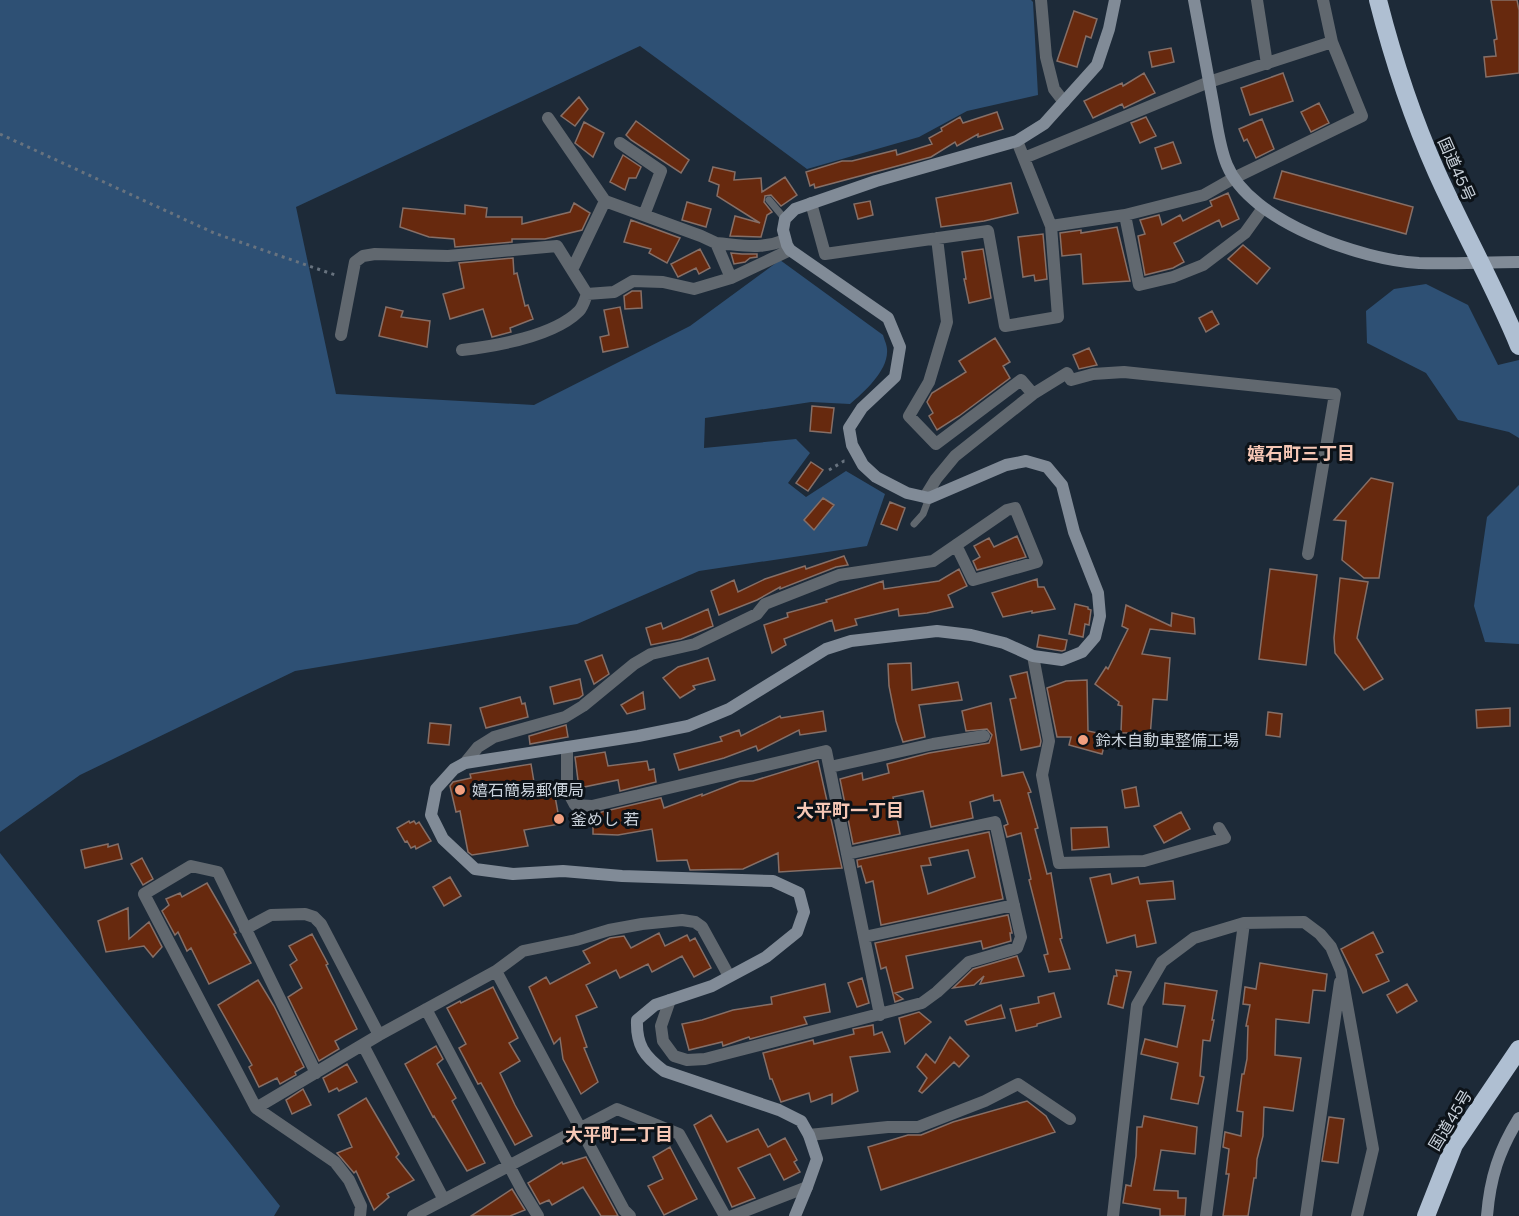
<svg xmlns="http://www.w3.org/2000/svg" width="1519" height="1216" viewBox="0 0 1519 1216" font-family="'DM Sans','Noto Sans JP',sans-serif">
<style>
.green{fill:#2e5074}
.building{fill:#67290e;stroke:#866f67;stroke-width:1.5;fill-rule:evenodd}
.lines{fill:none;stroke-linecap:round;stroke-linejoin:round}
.path{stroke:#68737f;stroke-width:3;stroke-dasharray:3 4.5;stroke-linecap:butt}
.lane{stroke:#61686f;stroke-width:7}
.street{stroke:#61686f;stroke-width:12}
.secondary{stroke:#818b97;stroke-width:12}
.highway{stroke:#afbfd2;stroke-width:18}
.highway-bridge{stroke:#afbfd2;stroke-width:18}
.poi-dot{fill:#f2a080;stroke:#0c1218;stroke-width:2}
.labels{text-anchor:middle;stroke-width:6;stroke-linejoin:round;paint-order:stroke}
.street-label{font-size:16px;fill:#cad2db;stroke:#0c1218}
.poi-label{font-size:16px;fill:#cad2db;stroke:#0c1218;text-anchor:start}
.neighbourhood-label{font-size:18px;font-weight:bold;fill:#f6c7b5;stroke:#0c1218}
</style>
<rect width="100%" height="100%" fill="#1d2a38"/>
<path class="green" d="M0 0H1031L1033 2 1038 95 967 111 919 137 807 169 640 46 296 207 336 394 534 405 690 326 780 260 883 335C884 339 887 345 887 349 889 370 864 392 850 404L811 402 705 418 704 448 796 439 810 453 788 483 806 497 846 471 885 494 867 546 699 571 577 624 295 671 80 775 0 832Z
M1426 284 1468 305 1498 365 1519 360V438L1509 432 1458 420 1426 373 1367 343 1366 311 1394 289Z
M1519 485V644L1485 642 1474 606 1487 517Z
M0 853 280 1206 274 1216H0Z"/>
<path class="building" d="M1491 0H1517L1519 10V73L1486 77 1484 57 1496 56 1494 40 1497 39Z
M1074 11 1097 19 1091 38 1086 36 1077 67 1057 61Z
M1171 48 1174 62 1152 67 1149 52Z
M1144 73 1155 93 1124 108 1122 104 1093 118 1084 101 1122 83 1123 86Z
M1283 73 1293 101 1250 115 1241 88Z
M579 97 588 109 575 126 561 116Z
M1319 103 1329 123 1311 132 1301 112Z
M997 112 1003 129 978 137V134L957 146 955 142 931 157 815 188 814 184 810 186 806 172 842 161H852L896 150 897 155 932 144 929 138 942 131 941 128 960 117 963 123Z
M1146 117 1156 136 1140 143 1131 123Z
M1262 119 1274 149 1256 158 1247 139 1244 141 1239 129Z
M636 121 689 160 681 173 631 140 626 135Z
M584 122 604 133 593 157 575 143Z
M1173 142 1181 163 1162 169 1155 148Z
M623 155 641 167 636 178H629L625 190 610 182Z
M713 167 735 172 734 180 761 178 762 192 785 177 797 195 781 206 771 195 765 196 764 202 772 212 767 215 761 237 730 236 735 216 760 223 717 196 719 185 709 181Z
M1282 171 1413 207 1406 234 1274 198Z
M1011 183 1018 213 984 221 941 227 936 198Z
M1228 193 1239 219 1222 227 1219 220 1174 243 1184 262 1173 268 1145 275 1138 236 1145 234 1140 220 1159 215 1162 225 1180 215 1183 221 1212 206 1210 201Z
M870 201 873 215 858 219 854 204Z
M687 202 711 209 706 227 682 220Z
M574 203 590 213 582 230 545 239H512V242L455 247 454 239 429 237 400 227 403 208 465 214V205L487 208 486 217H522V224L570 212Z
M631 220 680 238 667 263 649 253 651 249 624 242Z
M1117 227 1130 281 1083 284 1081 254 1062 256 1060 233 1081 230V233Z
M1043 234 1047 279 1035 281 1034 275 1023 277 1018 237Z
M1243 245 1270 268 1257 284 1228 259Z
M700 249 710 268 699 274 696 268 678 277 671 264Z
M983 249 991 298 969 303 964 279H966L962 252Z
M731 253 742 254H757V257L750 258 745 262 734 264Z
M513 258 514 274 517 273 525 306 528 305 533 319 510 328 511 332 492 337 483 309 450 319 443 294 464 288 459 263Z
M632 291H641L642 308 625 309 624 296Z
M386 307 403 311 401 317 430 321 427 347 379 336Z
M620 307 628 347 603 352 600 337 609 335 604 310Z
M1212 311 1219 324 1206 332 1199 318Z
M995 338 1010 362 1003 366 1010 378 959 416 937 430 929 416 933 413 927 402 932 393 966 372 959 361Z
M1089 348 1097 365 1079 369 1073 355Z
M812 406 834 408 831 433 810 431Z
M811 462 823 470 808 491 796 483Z
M1371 478 1393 483 1379 578H1364L1342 560 1346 521 1334 520Z
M823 498 834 505 814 530 804 520Z
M890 502 905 508 897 530 881 524Z
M1017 536 1026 557 977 570 973 561 980 557 974 546 989 538 994 547Z
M844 556 848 565 836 567 780 589V587L757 600 719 615 711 591 734 580 738 592 765 579 805 566 806 569Z
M959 569 967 586 948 595 953 607 927 613 899 616 898 609 855 619 857 625 835 631 832 620 784 639 786 645 772 653 764 625 788 617 787 613 827 602 826 600 883 581 884 589 939 581Z
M1270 569 1317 575 1306 665 1259 659Z
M1340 578 1368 582 1357 638 1383 679 1364 690 1335 653 1334 638Z
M1037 579 1038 587H1044L1055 609 1032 613V611L1003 617 992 593Z
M1075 604 1088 607V609L1091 610 1089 625 1085 624 1083 637 1069 634Z
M1126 605 1171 626 1172 613 1194 618 1195 634 1150 629 1142 654 1170 658 1167 700 1153 699 1150 737 1139 736V733H1121L1122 706 1118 705 1119 702 1095 684 1106 667 1108 669 1128 629 1122 626Z
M708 609 713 626 681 639 651 645 646 628 661 623 663 629Z
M1039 635 1067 640 1065 650 1062 651 1037 647Z
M602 655 609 674 594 684 585 661Z
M708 658 715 680 693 686 695 689 680 698 663 678 678 667Z
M911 663 912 690 958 682 962 700 919 705 925 737 903 742 896 721 889 686 888 664Z
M1027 672 1041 741 1040 746 1021 750 1010 699 1016 698 1010 676Z
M580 679 583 695 579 698 554 704 550 687Z
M1087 680 1088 731 1107 735 1102 754 1069 745 1071 737H1057L1047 688 1066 681Z
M643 692 645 709 627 714 621 705Z
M520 697 522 704 525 703 528 717 486 728 480 708Z
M991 703 1002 776 1023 772 1031 792 1028 793 1038 828 1035 829 1047 874 1051 873 1062 938 1060 939 1070 969 1049 972 1044 955 1048 954 1029 880 1031 879 1021 833 1007 837 1004 826 1008 824 1000 800 994 801 993 795 970 802 973 818 931 827 923 791 893 797 900 834 853 844 840 779 862 773 863 780 889 773 887 764 929 753 989 743 992 735 987 729 966 731 962 711Z
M1510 708V726L1477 728 1476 710Z
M823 711 826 731 800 735 799 730 758 751 756 746 724 758 679 770 674 754 722 741 720 737 739 730 741 736 780 716 781 718Z
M1268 712 1282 714 1280 737 1266 735Z
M430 723 451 725 449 745 428 743Z
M566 725 568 737 530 744 529 736Z
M605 752 608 766 647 761 649 770 654 769 656 782 620 791 618 780 579 788 575 757Z
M818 761 842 868 779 872 778 853 743 869 690 870 687 860 657 861 652 829 618 835 593 834V814L661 798 664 808 702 794V796L740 781H753Z
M531 764 535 788 553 785 560 824 524 830 528 846 472 855 468 852 460 811 456 812 450 786 453 782 471 778 470 774Z
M1136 787 1139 806 1125 808 1122 790Z
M1181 812 1190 829 1164 843 1154 826Z
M409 821 410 823 414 821 416 824 419 822 431 841 416 849 415 846 411 848 407 841 405 842 397 828Z
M1107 827 1109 847 1072 850 1071 828Z
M989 832 1003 899 881 925 873 881 866 883 861 866 858 867 857 860ZM968 850 975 877 928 894 921 866 931 865 929 858Z
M108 844V847L118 844 122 859 85 868 81 850Z
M142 858 153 879 143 885 131 864Z
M1110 874 1112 884 1138 877 1140 884 1173 881 1175 899 1147 901 1156 943 1137 947 1135 935 1107 943 1090 878Z
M450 877 461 896 444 906 433 887Z
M207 883 236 933 234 934 251 963 209 984 191 948 187 951 178 932 175 935 162 911 169 905 166 899 180 893 182 897Z
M128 908 129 939 149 922 162 947 153 957 144 946 106 952 98 921Z
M1008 915 1012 933H1010L1011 941 983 949 981 941 906 956 913 988 895 993 903 999 895 1002 886 967 881 969 875 943Z
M1373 932 1383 952 1376 955 1389 981 1363 993 1341 949Z
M659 933 665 946 687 935 690 941 695 938 711 968 694 977 682 956 652 972 648 964 620 978 616 970 586 985 597 1007 576 1016 587 1047 584 1048 598 1082 581 1094 563 1059 560 1038 554 1044 529 987 546 977 550 984 590 963 583 951 610 938 624 936 631 948Z
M312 934 328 964 326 965 357 1029 335 1041 339 1049 319 1061 288 997 302 988 290 965 297 960 289 946Z
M1017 956 1024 976 980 984 984 976 974 985 953 988 973 969Z
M1260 963 1327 974 1325 991 1313 990 1309 1023 1276 1019 1275 1055 1301 1058 1293 1111 1264 1107 1263 1136 1257 1159 1256 1178H1254L1248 1216H1223L1229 1174H1226L1229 1149 1223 1147 1225 1132 1241 1136 1243 1112 1237 1111 1242 1074H1244L1247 1059 1248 1026H1246L1250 1005 1243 1004 1245 987 1256 989Z
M1116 970 1131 972 1123 1008 1108 1004 1114 976H1117Z
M862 978 869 1003 857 1007 848 983Z
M258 980 274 1006 304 1067 295 1072 296 1075 280 1084 277 1078 259 1087 249 1067 252 1065 218 1005Z
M1165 983 1217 991 1212 1020H1214L1210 1041 1203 1040 1200 1076 1204 1077 1198 1104 1171 1099 1178 1063 1141 1054 1145 1039 1177 1047 1185 1006 1163 1004Z
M825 984 830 1012 804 1017 807 1024 750 1039 749 1037 723 1046 722 1042 689 1050 682 1024 702 1020 733 1010 772 1004 771 997Z
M1407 984 1417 1001 1397 1013 1387 995Z
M493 987 518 1038 509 1043 520 1061 500 1073 515 1105 532 1136 515 1145 481 1083 478 1084 459 1048 466 1044 447 1008 460 1001 461 1003Z
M1054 993 1061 1017 1037 1024V1026L1016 1031 1010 1009 1039 1003 1038 997Z
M1001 1005 1005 1018 967 1025 965 1021Z
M919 1012 931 1022 905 1044 899 1018Z
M873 1025 874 1035 882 1032 890 1052 850 1057 858 1091 832 1104V1094L811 1102 809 1093 781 1102 772 1079H770L763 1053 813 1040 814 1044 854 1034 853 1029Z
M950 1037 969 1056 959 1067 954 1062 922 1093 919 1091 927 1078 917 1067 926 1054 935 1063Z
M436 1046 443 1059 437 1064 456 1098 452 1101 485 1163 467 1171 434 1116 433 1117 405 1064Z
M347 1064 357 1082 339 1091 337 1088 329 1092 323 1078Z
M303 1089 311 1105 292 1114 286 1100Z
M366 1098 399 1154 396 1157 414 1180 387 1194 389 1197 374 1210 356 1171 354 1173 337 1153 352 1147 338 1115Z
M1027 1101 1046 1116 1055 1132 881 1190 868 1147 908 1135H921L953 1122Z
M711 1115 727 1142 758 1129 768 1147 785 1138 797 1160 794 1162 800 1172 784 1180 770 1154 738 1168 755 1198 732 1207 694 1125Z
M1144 1116 1197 1127 1195 1154 1161 1150 1154 1190 1178 1191V1198H1186L1185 1216H1160V1209L1123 1203 1126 1185 1131 1186 1136 1156 1137 1127H1142Z
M1329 1117 1344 1119 1338 1163 1322 1161Z
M670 1147 697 1199 664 1215 648 1186 663 1179 653 1157Z
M586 1157 617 1214 618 1216H601L583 1187 552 1205 549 1200 540 1204 528 1183 562 1162 563 1164Z
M512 1189 525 1210 510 1216H471Z"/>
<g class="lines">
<path class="path" d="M0 134 214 233 338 276
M829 470 844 461H846"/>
<path class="lane" d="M769 200 785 219
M914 524 923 514 929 498"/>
<path class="street" d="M1041 0 1046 57 1054 89 1064 102
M1257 0 1267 64
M548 118 605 201 701 236 716 243 731 278
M620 143 661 171 644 215
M1024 158 1209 82 1332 42
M811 203 825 254 988 231 1005 326 1058 317 1051 226 1017 141
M1125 215 1139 285 1173 277 1203 265 1245 233 1263 208
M1051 226 1125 215 1204 195 1234 178 1362 116 1332 42 1323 0
M937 238 947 322 929 382 909 416 936 444 1021 380 1033 394
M716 243C742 245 760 250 785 240
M572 270 605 201
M587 294 614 292 633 281 663 282 694 289 731 278 790 250
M341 335 355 262 363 256 375 254 448 256 557 246 587 294C585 299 583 307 579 311 554 336 496 346 462 350
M925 497 936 479 955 456 1033 394 1067 373 1071 380 1093 374 1124 372 1335 394 1308 554
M1033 656 1049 741 1042 775 1059 863 1144 861 1225 838 1219 828
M567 747V790L575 805 592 806 826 751 880 1015
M465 763 478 747 494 737 565 717 583 706 634 664 651 654 695 644 757 614 765 604 839 575 933 561 1007 510 1015 508 1037 562 973 580 956 545
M830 767 933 744 984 736
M245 929 271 915 305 914 314 917 321 924 379 1035
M864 937 1014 905
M496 971 624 1210 630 1216
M670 1000 661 1026 663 1041 674 1056 687 1060 705 1059 922 1003 937 992 969 962 1017 948 1021 937 995 822 847 854
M426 1009 522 1190 538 1216
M363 1045 444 1200
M316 1073 218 872 191 866 144 894 256 1108 379 1035 496 971 523 951 576 940 609 930 642 924 682 920 695 922 702 927 729 976
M256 1108 335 1162 349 1180 361 1206 360 1216
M809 1135 888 1127H918L985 1101 1018 1084 1070 1119
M413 1216 617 1109 679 1134 725 1216
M732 1216 807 1187
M1113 1216 1137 1005 1162 962 1194 938 1244 923 1304 922 1320 934 1331 947 1341 971 1373 1149 1357 1216
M1206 1216 1244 923
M1306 1216 1340 982"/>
<path class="secondary" d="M1194 0C1200 34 1207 69 1213 103 1217 124 1219 146 1227 165 1250 222 1362 260 1419 263 1452 264 1486 262 1519 262
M795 1216 807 1187 817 1159 809 1135 801 1121 779 1110 664 1071C644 1056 636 1045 637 1020L655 1005 712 986 766 957 797 932 804 912 799 893 773 881 622 876 563 871 513 874 475 869 443 839 431 815 436 789 454 769 465 763 638 736 688 726 729 709 826 649 851 641 937 631 971 635 1004 643 1033 656 1062 660 1082 652 1095 637 1100 616 1098 593 1074 532 1062 485 1047 467 1026 461 1006 465 929 498 907 493 876 477 863 465 852 445 849 428 862 408 895 377 900 347 888 318 790 250 787 245 783 230 785 219 795 209 876 181 1017 141 1044 124 1097 65 1109 29 1115 0
M1487 1216C1490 1178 1499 1150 1519 1118"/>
<path class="highway" d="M1426 1216 1454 1145 1519 1049"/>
<path class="highway-bridge" d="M1378 0C1393 59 1412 117 1437 173 1463 231 1495 287 1519 346"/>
</g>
<g class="poi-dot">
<circle cx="1083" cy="740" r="6"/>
<circle cx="460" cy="790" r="6"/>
<circle cx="559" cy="819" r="6"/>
</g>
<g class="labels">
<g class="street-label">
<text transform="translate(1457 169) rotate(66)" y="6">国道45号</text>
<text transform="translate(1450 1120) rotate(-59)" y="6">国道45号</text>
</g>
<g class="poi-label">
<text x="1095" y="746">鈴木自動車整備工場</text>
<text x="472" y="796">嬉石簡易郵便局</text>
<text x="571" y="825">釜めし 若</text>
</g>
<g class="neighbourhood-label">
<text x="1301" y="460">嬉石町三丁目</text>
<text x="850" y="817">大平町一丁目</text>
<text x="619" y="1141">大平町二丁目</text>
</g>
</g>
</svg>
